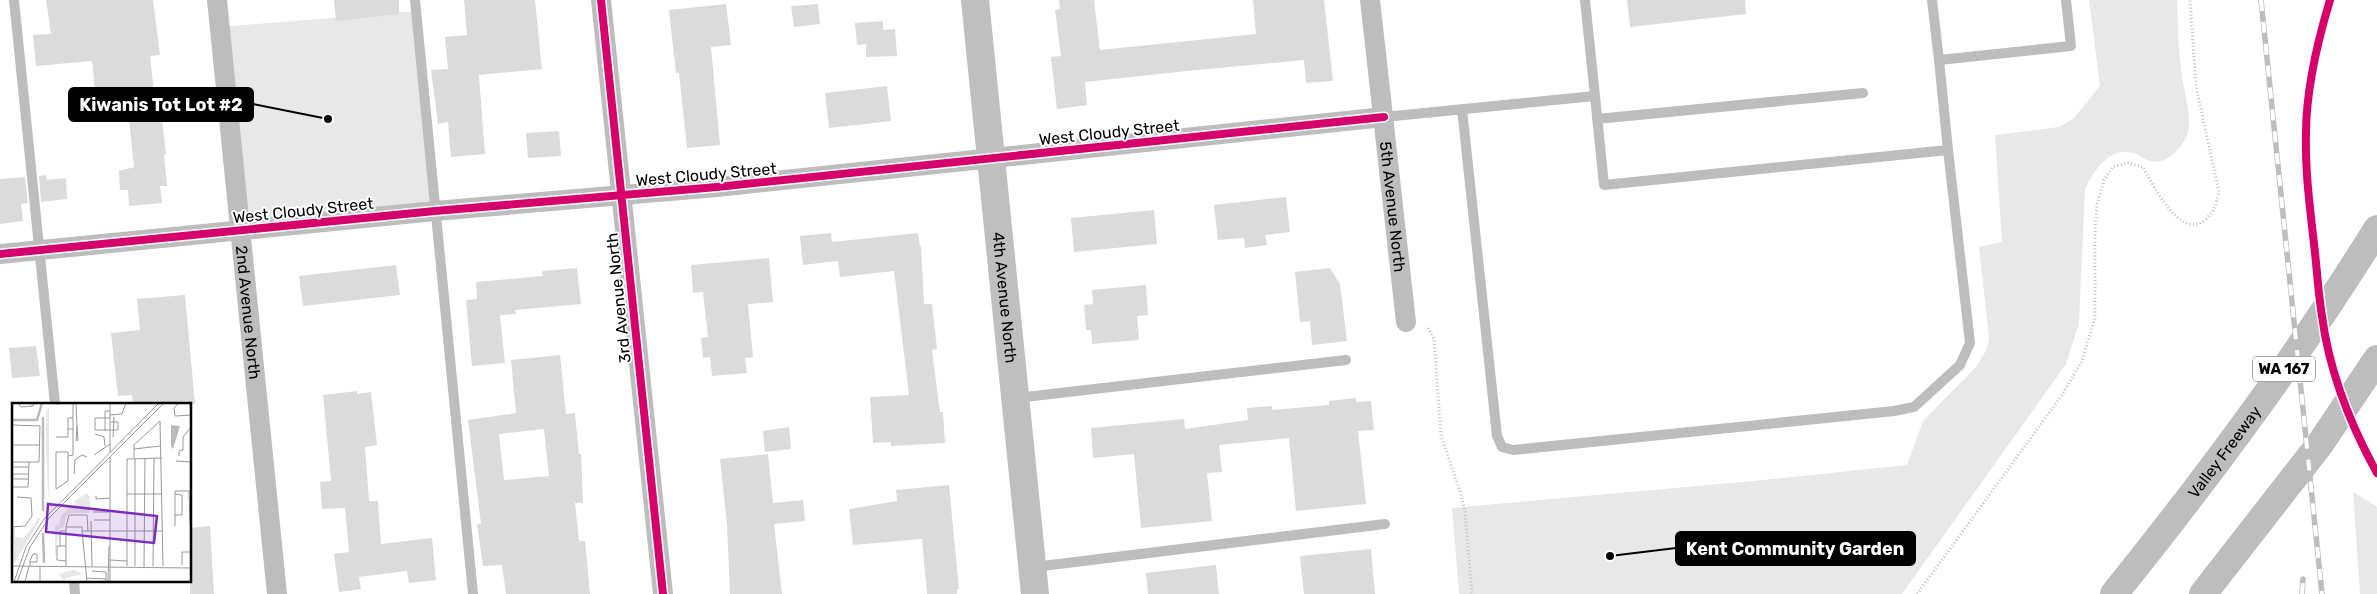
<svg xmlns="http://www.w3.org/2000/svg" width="2377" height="594" viewBox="0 0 2377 594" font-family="Rubik,sans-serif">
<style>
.green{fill:#e8e8e8}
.building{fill:#dbdbdb;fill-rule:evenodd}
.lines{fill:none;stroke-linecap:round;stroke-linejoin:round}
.path{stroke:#c2c2c2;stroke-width:3;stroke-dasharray:1 2.5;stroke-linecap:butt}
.lane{stroke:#bdbdbd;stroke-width:10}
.street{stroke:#bdbdbd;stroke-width:20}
.secondary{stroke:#bfbfbf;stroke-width:28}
.highway{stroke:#bdbdbd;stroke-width:28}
.rail-casing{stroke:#bdbdbd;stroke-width:5.5}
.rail{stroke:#fff;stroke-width:4;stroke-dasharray:11;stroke-linecap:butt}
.cycleway-casing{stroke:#fff;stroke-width:11}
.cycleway{stroke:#d6006c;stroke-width:8}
.labels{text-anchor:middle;stroke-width:4;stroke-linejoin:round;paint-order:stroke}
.shield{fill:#fff;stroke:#4c4c4c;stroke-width:1}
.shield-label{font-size:15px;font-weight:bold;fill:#000}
.street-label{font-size:16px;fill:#000;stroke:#fff}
.inset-river{fill:none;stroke:#bababa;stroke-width:2.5}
.inset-road{fill:none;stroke:#999;stroke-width:1}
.view{fill:#7b2cbf;fill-opacity:0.15;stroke:#7b2cbf;stroke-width:2.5}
.inset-edge{fill:none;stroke:#000;stroke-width:2.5}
.leader{fill:none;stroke:#000;stroke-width:2}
.callout-dot{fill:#000;stroke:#fff;stroke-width:2}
.callout{fill:#000;stroke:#000;stroke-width:2}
.callout-label{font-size:18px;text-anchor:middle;font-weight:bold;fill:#fff}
</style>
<rect width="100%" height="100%" fill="#fff"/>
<path class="green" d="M2089 0H2177C2178 23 2178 46 2181 69 2183 87 2190 109 2189 126 2188 143 2168 166 2150 161 2145 160 2141 156 2136 154 2110 145 2095 169 2085 189L2079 323 2066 364 1902 594H1459L1452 508 1753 481 1907 465 1923 421 1976 367 1987 349 1989 337 1979 247 2002 242 1995 135 2059 127 2073 119 2100 86Z
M416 11 435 211 240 230 220 27Z
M2353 492 2376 506 2377 508V594H2360Z"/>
<path class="building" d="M46 0H153L160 55 150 56 157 119H162L166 154 164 155 167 186H160L162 203 129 206 128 190H120L119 171 134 167 128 110 97 111 92 61 36 66 33 35 51 34Z
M334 0H399V14L336 21Z
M464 0H535L542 69 479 75 485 154 451 157 448 122 438 124 431 70 448 69 445 37 467 35Z
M1059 0H1094L1100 50 1256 34 1253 0H1324L1333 81 1306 83 1304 60 1187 71 1085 82 1087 105 1057 109 1051 57 1061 56 1055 10 1060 9Z
M1627 0H1745L1746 14 1630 27Z
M726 4 731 45 711 47 720 145 687 148 679 73H676L669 10Z
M818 4 820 24 794 27 791 6Z
M883 21V30L895 29 897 56 866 57V44L857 45 855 23Z
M887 86 891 121 829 128 825 93Z
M559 131 561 156 528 158 526 133Z
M46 175 47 180 66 178 67 199 41 202 39 176Z
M25 177 28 203 21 204 23 221 0 224V179Z
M1286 197 1290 232 1265 235 1267 245 1245 248 1244 238 1218 240 1214 205Z
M1154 210 1157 244 1074 252 1071 218Z
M831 233 832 242 918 233 920 246H921L924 304H932L937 349 932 350 940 412H943L945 443 891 446V442L873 443 870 397 909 395 894 271 840 277 838 261 803 265 800 236Z
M769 258 773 302 748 304 753 357 745 358 747 373 712 376 710 357 703 358 701 338 708 337 703 292 693 293 691 265Z
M396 265 400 295 303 306 299 276Z
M577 268 581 304 515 310 516 314 500 315 505 363 472 366 466 300 477 299 476 282 543 276 542 271Z
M1330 268 1340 284 1347 341 1312 345 1310 321 1300 322 1295 272Z
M1146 285 1148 315 1137 316 1139 340 1092 344 1091 330H1086L1084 305 1093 304 1092 290Z
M185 295 195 404H133L132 395 118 396 111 333 140 330 137 299Z
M36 346 40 376 12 378 9 348Z
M560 355 566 414 575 413 579 454H581L583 503H575L579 541H585L590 594H506L502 565 483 566 477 524H481L468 420 516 413 511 360ZM544 429 549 476 504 480 499 434Z
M357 391V394L371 392 377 445 365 447 369 501H378L381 544 432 538 436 580 409 583 407 571 359 577 361 589 339 592 334 554 349 552 345 508 322 509 320 482 331 481 323 395Z
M1356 398V402L1371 401 1374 430 1358 431 1366 504 1296 511 1289 438 1219 445 1222 472 1207 473 1212 521 1141 528 1134 454 1093 458 1091 428 1184 419 1185 429 1248 420 1247 408 1272 406V410L1329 405V401Z
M789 427 791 449 765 452 763 431Z
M768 454 773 503 803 500 805 521 774 524 782 594H730L727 525 720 459Z
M949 485 959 589H957V594H927L922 539 853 545 849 509 897 501 896 490Z
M210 526 214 594H190V528Z
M1371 549 1375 594H1304L1300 556Z
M1216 565 1219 594H1148L1146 573Z"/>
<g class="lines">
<path class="path" d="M1428 328 1434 339 1441 436 1460 491 1465 511 1472 594
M1917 594 2060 398 2082 361 2095 317V228L2097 205 2104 180 2113 167 2128 163 2143 167C2153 184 2180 242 2206 219 2215 210 2216 205 2219 192L2196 86 2190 0"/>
<path class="lane" d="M14 0 55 404
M415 0 473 594
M1585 0 1595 96
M1932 0 1939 60
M1462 109 1497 436 1502 447 1513 450 1894 411 1914 407 1960 365 1970 343 1948 150
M1384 117 1595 96 1604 185 1948 150 1939 60 2071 46 2066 0
M1597 119 1863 93
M1016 398 1346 360
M1034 567 1385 524
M74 580 75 594"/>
<g class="street">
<path id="s1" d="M217 0 277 594"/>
<path d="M601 0 663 594"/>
<path id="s2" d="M1370 0 1406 322"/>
<path d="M0 254 435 211 717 187 1384 117"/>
</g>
<path class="secondary" id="s3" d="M975 0 1035 594"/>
<g class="highway">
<path id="s4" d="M2114 594C2208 477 2298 357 2377 229"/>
<path d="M2203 594 2320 444 2377 359"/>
</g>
<g class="rail-casing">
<path id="rail" d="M2261 0 2322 594
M2302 594 2303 579"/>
</g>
<use href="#rail" class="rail"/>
<g class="cycleway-casing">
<path id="cycleway" d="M601 0 663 594
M2330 0C2317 43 2306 89 2306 134 2305 171 2310 208 2314 244 2317 268 2318 292 2322 316 2329 370 2351 426 2377 473
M0 254 435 211 717 187 1384 117"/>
</g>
<use href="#cycleway" class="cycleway"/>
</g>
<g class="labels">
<rect class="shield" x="2253" y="356.5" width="62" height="25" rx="4"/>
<g class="shield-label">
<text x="2284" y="374">WA 167</text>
</g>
<g class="street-label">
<text transform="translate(1109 132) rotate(-6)" y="6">West Cloudy Street</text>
<text transform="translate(706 174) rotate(-5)" y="6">West Cloudy Street</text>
<text dy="6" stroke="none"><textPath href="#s2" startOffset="208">5th Avenue North</textPath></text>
<text transform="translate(303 210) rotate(-6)" y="6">West Cloudy Street</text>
<text dy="6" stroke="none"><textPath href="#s3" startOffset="299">4th Avenue North</textPath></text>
<text transform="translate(618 298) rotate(-96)" y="6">3rd Avenue North</text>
<text dy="6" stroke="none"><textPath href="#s1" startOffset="314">2nd Avenue North</textPath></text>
<text dy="6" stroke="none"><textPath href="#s4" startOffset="180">Valley Freeway</textPath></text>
</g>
</g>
<g transform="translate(12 403)">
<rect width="179" height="179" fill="#fff"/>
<path d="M37 4V106L34 46V8ZM75 90 78 94V110H57L54 114 52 124 47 126 43 156V123L47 122 49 113 59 103 64 101 62 98ZM27 114 28 117 2 161 0 126H3V134L12 135ZM61 167 72 171 53 175V179L46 171Z" fill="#e8e8e8"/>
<path d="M159 22 168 23 161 46 159 43Z" fill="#bababa"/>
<path class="inset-river" d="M31 14V108M0 17H25L30 0M31 130 32 160"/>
<path class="inset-road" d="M6 0 9 4 21 3 22 0M61 0V52M64 0 65 23M167 0 162 5 163 13 179 12M178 0 179 15M44 1 60 0M98 12 110 11 114 0M98 15H83V27H106V19H99M148 18 151 163M0 22 28 23 27 59H0M56 26V15H61M93 28V8H98M83 31 92 34 93 43M44 34H56V26H61M101 34 102 14M64 38 65 23 66 38M0 42H28M122 46 148 43M98 49V0M82 52 98 41M56 53V49H44V86L56 78V53L61 52M167 53V48L171 47V34L179 24M98 54V179M122 55V42L148 18M164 58 179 59M0 64H17M0 71H17M62 71 63 57 70 52 75 54M0 76H16M0 84H16L17 59M177 88 178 121M115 91H150M84 93V96L98 95M81 109H97M163 112H170V92L163 91M82 117H98M79 118 80 163M163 123V88H179M0 124 13 123 20 113 19 95 5 94M54 124 57 112H75L76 128M70 128 75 179M48 143V128H54V124H70V128H150M54 143H45V157L54 158M98 157 115 158M170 162V149H179M0 163 179 165M18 163V158L21 151H25V159H18M54 163V128M115 163V56L150 55M123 163V55M141 163 142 55M132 164 133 55M80 168 94 169V179M75 175 94 176M2 179 14 144 32 116 147 0M5 179 18 144 37 115 152 0M13 179 17 163M28 179V163M96 179 97 143"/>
<path class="view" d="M36 101 145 113 142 140 34 129Z"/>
<rect width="179" height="179" class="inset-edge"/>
</g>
<path class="leader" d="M328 119L253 104M1610 556L1676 548"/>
<g class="callout-dot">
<circle cx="328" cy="119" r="5"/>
<circle cx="1610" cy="556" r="5"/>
</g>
<g class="callout">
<rect x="69" y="88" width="184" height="33" rx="5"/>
<rect x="1676" y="532" width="239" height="33" rx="5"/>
</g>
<g class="callout-label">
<text x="161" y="111">Kiwanis Tot Lot #2</text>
<text x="1795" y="555">Kent Community Garden</text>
</g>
</svg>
